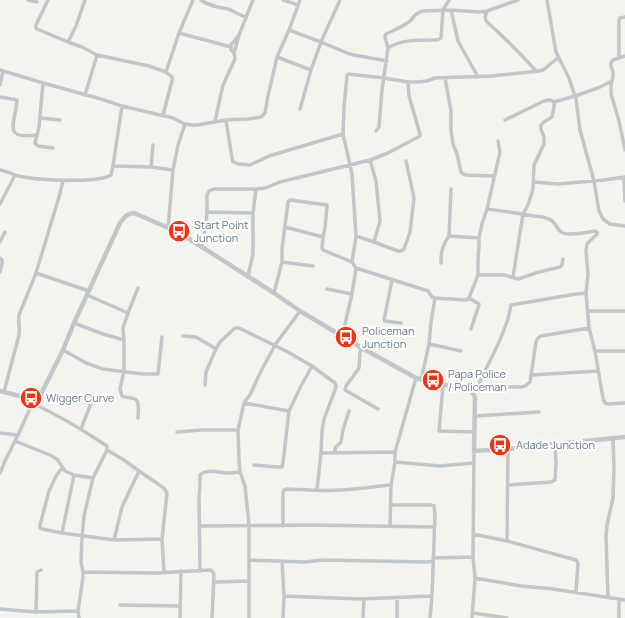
<svg xmlns="http://www.w3.org/2000/svg" width="625" height="618" viewBox="0 0 625 618" font-family="Manrope,sans-serif">
<style>
.lines{fill:none;stroke-linecap:round;stroke-linejoin:round}
.minor{stroke:#c1c6c8;stroke-width:3.5}
.tertiary{stroke:#c1c6c8;stroke-width:4.5}
.labels{text-anchor:middle;stroke-width:4;stroke-linejoin:round;paint-order:stroke}
.poi-label{font-size:11px;fill:#617783;stroke:#fff;text-anchor:start}
</style>
<rect width="100%" height="100%" fill="#f4f4ef"/>
<g class="lines">
<path class="minor" d="M28 0 37 2
M48 0 36 25V28L37 29 68 42 82 47 97 55 149 66 166 72 172 77V81L163 115
M201 0C209 6 218 7 228 9 234 11 240 15 245 17
M283 0 298 5
M547 0 556 52 569 78 576 99 580 130 594 181 599 211 603 219 610 224 625 226
M451 10 458 41 478 77
M487 11C485 16 484 19 488 23 505 38 521 54 536 71
M289 30 321 42 347 53 354 55 387 61
M179 33 231 47
M68 42 76 26 85 0
M388 48 385 37 386 34C394 30 402 27 409 22 415 17 414 13 423 11L451 10 479 12 487 11 518 0
M234 53 239 35 253 0
M625 56 613 60 611 63V66L613 72V76L611 85V94L619 121 625 150
M277 57 311 70
M619 58V20L620 18 625 17
M0 70 43 83 39 127 35 143 38 146 53 148
M166 72 179 33 193 0
M445 78 451 111V130L453 144 457 154 461 172 463 174 467 175 494 176
M43 83 101 99 122 106 173 118 185 124 192 125H197L226 120 248 119 261 117 265 113 268 96 277 57 289 30 300 0
M0 85 3 71
M85 95 97 55
M0 97 17 100C16 122 1 140 36 135
M300 109 311 70 321 42 340 0
M40 118 60 120
M226 120 232 158 233 162 238 164 250 165 269 156 343 134
M505 120 544 101 550 100 554 102 575 96 598 88 612 81
M215 121 223 85 235 59 234 53 231 50V45L239 35
M376 131 379 127 382 90 388 48C402 39 421 40 437 40L441 38 443 10 449 0
M498 141 500 152 498 161 487 209C502 211 518 213 533 216 538 216 544 217 549 219 555 221 556 228 561 232 567 237 588 232 595 231L597 232V234L587 244 586 250 588 275 586 293 589 328 595 351 603 398 605 403 608 404 625 403
M370 160 376 181 380 221 374 242
M113 166 151 167 173 170
M151 167 153 145
M0 170C5 171 10 173 15 175 31 180 97 184 111 175L113 166 122 106
M624 177 625 201
M534 182 558 184 604 180 625 177
M0 204 15 175
M207 212 253 213
M285 227 323 237 322 248 323 250 352 262 356 268 428 291 432 297 435 298 466 300 469 298 479 304V305L471 329
M168 228 173 170 178 145 185 124
M356 236 374 242 398 251H401L404 249 410 232 414 198 408 170 406 161
M449 236 451 189
M0 242 5 232
M201 246 205 231 207 212V195L209 191 214 189H256L265 188 280 182 370 160 388 153 420 136V134L409 96 408 82
M0 258 2 260V264L0 272
M282 262 313 266
M352 262 356 236 352 174 343 134 344 107 347 76 348 74 384 78 408 82H418L427 81 435 78 492 76 539 71 543 70 558 58
M441 263C441 253 442 245 449 236L479 238
M36 273 89 291
M478 275H504L518 279 539 272 560 267 562 265 563 259
M248 276 253 254V213L256 189
M513 277 523 214 528 205 533 189 534 165 544 144V137L541 129V125L544 122 552 117 554 107V102
M392 279 391 285 384 320 385 321 401 323
M138 288 128 313 123 328 124 340V371L120 389 122 396C126 398 131 397 135 399 140 401 138 413 138 418
M327 289 352 294
M274 293 282 262V249L288 202 290 200 327 205V207L325 227 323 237
M87 295 128 313
M469 298 478 275V260L479 245V238L482 224 487 209
M588 311H625
M74 323 103 334 124 340
M183 336 196 337 216 349
M342 337 352 294 356 268
M429 344 431 322 435 298
M362 348 360 352 359 368 346 386 345 390 378 409
M63 350 86 363 103 369 143 374H158L162 337
M595 351H625
M531 375 598 371
M421 380 429 344 461 351
M205 385 206 372 216 349 220 342 235 328H239L286 351 312 366 335 383 336 386 335 390 324 419 322 431 321 453 317 490
M443 385 439 431 474 432
M477 388 500 340 508 319 511 305 576 294 586 293
M4 392 19 335C20 327 18 321 19 315L36 273 59 197 63 181
M473 393 477 388 504 387H521L525 386 530 382 536 342 538 338 541 336 589 328
M32 403C58 415 83 430 107 446V450L93 478 84 516 82 538 81 562 83 572V577L78 611 79 618
M244 403 289 411
M475 416 539 412
M81 429 93 398
M177 432 201 430H238
M0 433 18 435
M15 441 50 455 57 459 65 471 74 475 93 478
M107 450 124 460 139 471 164 488 167 493 162 539 164 572
M321 453 395 452
M335 453V448L341 442 343 430 349 411
M395 462 440 466 473 463
M254 465 277 467H282L283 463 289 411 301 386 312 366
M62 468 56 476 49 491 40 525V528L42 529 62 533 114 540 162 539
M0 473 5 461 18 435 33 402
M508 485 551 482 555 480 556 463 555 445
M391 505H431L434 506 435 514 432 596
M200 526 311 525 434 527
M283 526V493L284 490 287 489C309 490 331 492 354 489 366 488 379 486 391 485
M390 526 391 485 395 462V452L416 378
M62 533 74 475
M473 534 507 541 576 560 578 563 576 592
M114 540 122 507 139 471
M507 541 508 449
M433 558 473 557
M249 560 305 562 323 560 428 562 433 561
M282 561 284 596 283 618
M200 571 199 499 200 485V475C208 468 220 473 230 473 233 473 237 472 240 472
M83 572 156 573 210 570 213 572 214 574 212 618
M475 578 521 586 553 589 625 600
M214 582 249 581
M284 596 360 599 432 596 430 618
M608 597 606 536 607 525 613 498 614 468 613 438
M120 605 180 606
M0 609 36 612 78 611
M36 612 37 572 41 570
M473 613 507 618
M180 618 181 571
M249 618V525L246 496 245 486 240 472 239 460 238 430 244 403 251 393 259 375 275 345 300 311
M363 618 364 599
M397 618V598
M472 618 475 578 473 557 474 451
M619 618V599"/>
<path class="tertiary" d="M0 391 35 400 41 394 63 350 74 323 120 223C125 217 126 214 134 213L180 233 274 293 300 311 362 348 416 378 430 382 468 389 473 393 475 398 474 451 508 449 625 437"/>
</g>
<defs>
<g id="bus-disc" transform="scale(1.15)"><circle r="9.5" fill="#f13413" stroke="#fff"/><path d="M-5-6H5V4H4V6H2V4H-2V6H-4V4H-5ZM-3.5-4V0h7V-4ZM-3.5 1.2v1.5H-2V1.2ZM2 1.2v1.5H3.5V1.2Z" fill="#fff"/></g>
</defs>
<g fill-rule="evenodd">
<use href="#bus-disc" x="179" y="231"/>
<use href="#bus-disc" x="346" y="337"/>
<use href="#bus-disc" x="433" y="380"/>
<use href="#bus-disc" x="31" y="398"/>
<use href="#bus-disc" x="500" y="445"/>
</g>
<g class="labels">
<g class="poi-label">
<text x="194" y="229">Start Point<tspan x="194" dy="13">Junction</tspan></text>
<text x="362" y="335">Policeman<tspan x="362" dy="13">Junction</tspan></text>
<text x="448" y="378">Papa Police<tspan x="448" dy="13">/ Policeman</tspan></text>
<text x="46" y="402">Wigger Curve</text>
<text x="516" y="449">Adade Junction</text>
</g>
</g>
</svg>
